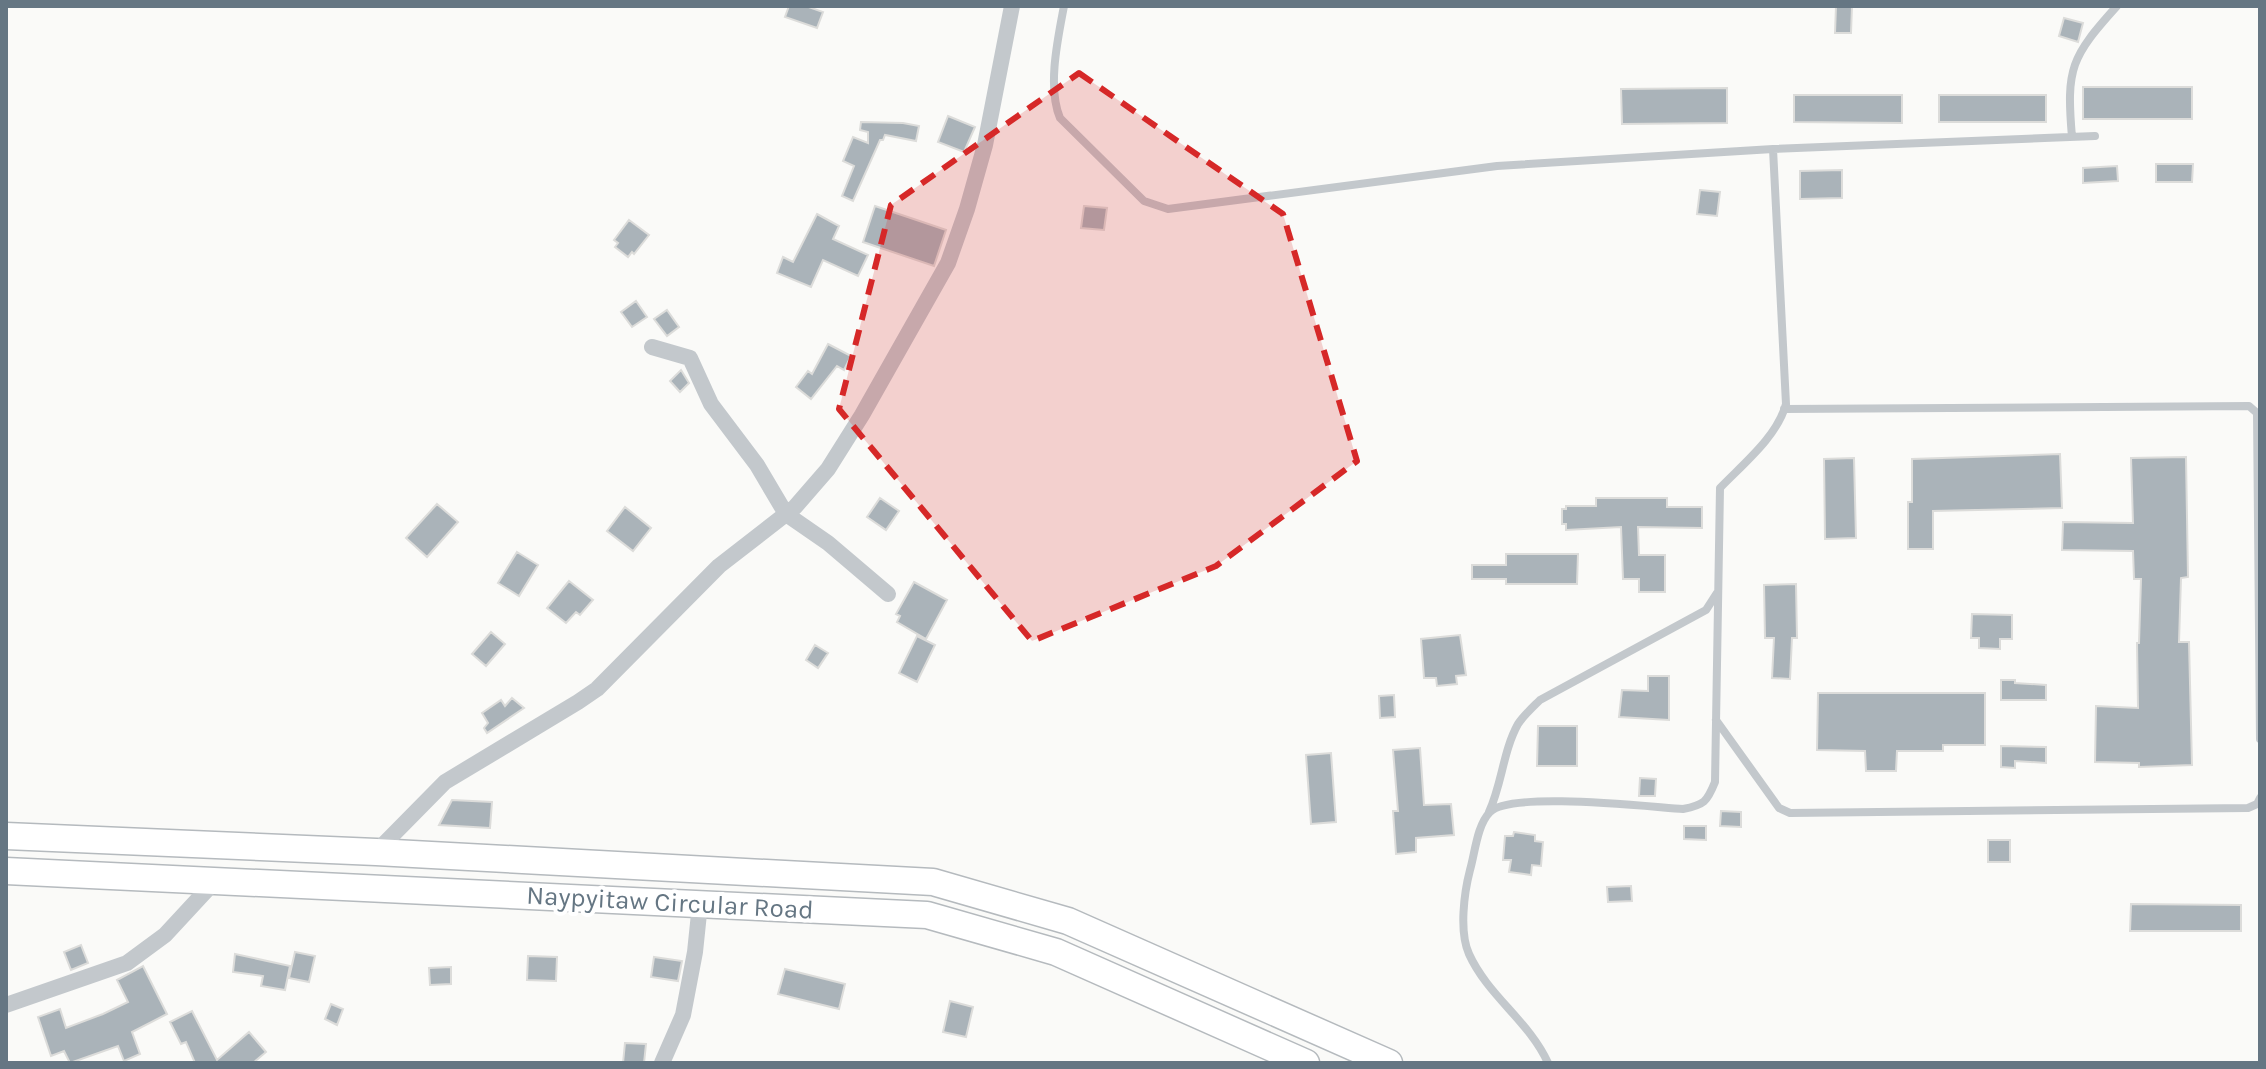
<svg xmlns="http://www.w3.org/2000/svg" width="2266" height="1069" viewBox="0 0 2266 1069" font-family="Karla,sans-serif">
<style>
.building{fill:#aab3b9;stroke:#dcdcda;stroke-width:2}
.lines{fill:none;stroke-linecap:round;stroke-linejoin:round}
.primary-casing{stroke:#b5babe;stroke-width:29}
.lane{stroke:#c3c8cc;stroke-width:8}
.street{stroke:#c3c8cc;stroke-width:16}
.primary{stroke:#fff;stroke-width:26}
.marked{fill:#d62828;fill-opacity:0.2;stroke:#d62828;stroke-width:6;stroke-dasharray:16 10;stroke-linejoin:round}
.labels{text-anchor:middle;stroke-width:8;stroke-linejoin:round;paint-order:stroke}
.street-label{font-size:26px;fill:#657683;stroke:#fff}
</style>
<rect width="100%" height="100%" fill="#fafaf8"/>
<path class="building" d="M789 6H806L823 12 817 28 785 17Z
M1836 6H1852L1851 33H1835Z
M2064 18 2083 23 2078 42 2059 36Z
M2083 87H2192V119H2083Z
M1727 88V123L1622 124 1621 89Z
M1794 95H1902V123L1794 122Z
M1939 95H2046V122H1939Z
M948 116 975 127 964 152 938 142Z
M861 122 903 123 919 126 916 141 885 135 883 140H880L853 201 842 196 854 166 843 161 853 137 868 143V132L860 130Z
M2156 164H2193L2192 182H2156Z
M2117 166 2118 181 2083 183V168Z
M1842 170V198L1800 199V171Z
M1700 190 1720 192 1717 216 1697 214Z
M875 206 946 230 934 266 863 242Z
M1084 206 1107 208 1104 230 1081 228Z
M817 214 839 226 833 239 868 255 858 276 823 260 811 287 777 273 783 257 793 262Z
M629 220 649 235 634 254 632 252 628 257 615 247 618 243 614 240Z
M636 301 647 317 632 327 621 312Z
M667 310 679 327 667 336 654 319Z
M828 344 851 356 844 370 837 366 811 399 796 387 808 371 812 374Z
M681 370 689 383 680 392 670 381Z
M2060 454 2062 508 1933 511V549H1908V502H1912V459Z
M2186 457 2188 577 2181 578 2179 642H2189L2192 765 2139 767V763L2095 762 2096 706 2138 708 2137 643H2139L2141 579H2134L2133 551 2062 550 2063 522 2133 523 2131 458Z
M1854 458 1856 538 1825 539 1824 459Z
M880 498 899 511 886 530 867 517Z
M1596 498H1667V507H1702V528L1638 527 1639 555H1665V592H1639V579H1623L1621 527 1566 530V524H1562V509H1566V506H1596Z
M437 504 458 522 427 557 406 538Z
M625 507 651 528 633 551 607 531Z
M517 552 538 565 519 596 498 583Z
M1506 554H1578L1577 584H1506V579H1472V565H1506Z
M569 581 593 600 580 615 576 612 566 623 547 608Z
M914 582 947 600 926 639 897 622 900 616 896 614Z
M1796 584 1797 638H1792L1790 679 1772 678 1774 638H1765L1764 585Z
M1972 614 2012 615V639H2000V649L1979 648V638H1971Z
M491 632 505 644 486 666 472 654Z
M1460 635 1466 675 1456 676 1457 684 1437 686 1436 678H1424L1421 639Z
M917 636 935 645 917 682 899 673Z
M815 645 828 653 818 668 806 660Z
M1648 676H1669V720L1619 717 1622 690 1648 691Z
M2001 680H2015V683L2046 685V700H2001Z
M1818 693H1985V745H1943V751H1897L1896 771H1866L1865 751 1817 750Z
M1394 695 1395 717 1380 718 1379 696Z
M512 698 524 708 487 733 484 728 488 723 482 713 501 700 505 706Z
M1538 726H1577V766H1537Z
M2001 746 2046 747V763L2015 761V768L2001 767Z
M1420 748 1424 805 1451 804 1454 835 1416 838V852L1396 854 1393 811H1398L1393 750Z
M1331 753 1336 822 1311 824 1306 755Z
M1640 778 1656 779 1655 796H1639Z
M452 800 492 802 490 828 439 825Z
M1721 811 1741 812V827L1720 826Z
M1684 826H1706V840L1684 839Z
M1514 832 1535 835V841L1543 842 1541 866 1532 865 1531 875 1509 872 1511 860H1503L1505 836H1513Z
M1988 840H2010V862H1988Z
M1631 886 1632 901 1608 902 1607 887Z
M2131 904 2241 905V931H2130Z
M81 945 88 963 71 970 64 952Z
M295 952 315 956 309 982 289 978Z
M235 954 290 966 285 990 261 986 263 976 233 972Z
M528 956 557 957 556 981 527 980Z
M654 957 682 961 678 981 651 977Z
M143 966 167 1014 132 1032 140 1054 124 1061 118 1046 70 1063 64 1051 51 1056 38 1017 60 1009 66 1028 103 1014 128 1002 117 980Z
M451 967V984L430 985 429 968Z
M785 969 845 984 839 1009 778 994Z
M950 1001 973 1007 966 1037 943 1032Z
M331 1004 343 1009 337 1025 325 1019Z
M192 1011 217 1060 249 1032 266 1052 253 1063H195L186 1042 181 1044 170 1022Z
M625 1043 646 1044 644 1063H623Z"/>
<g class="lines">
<g class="primary-casing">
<path id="primary" d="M6 836 376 852 933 882 1068 921 1389 1063
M6 871 927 915 1056 952 1306 1063"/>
</g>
<path class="lane" d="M1064 6C1058 38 1047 87 1060 118L1144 201 1168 209 1497 166 1773 149 2095 136
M2072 137C2066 68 2071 57 2117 6
M1784 409 2249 406 2257 413 2260 739
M1716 720 1779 808 1790 813 2248 808 2257 804 2260 798
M1489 812C1502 784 1503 751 1518 724 1524 715 1533 707 1540 700L1706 610 1717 593
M1548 1063C1529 1021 1488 996 1469 954 1459 932 1464 893 1470 870 1475 853 1477 825 1490 812 1509 791 1650 807 1683 809 1704 805 1707 802 1715 782L1720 488C1743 464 1777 437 1786 404L1773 149"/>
<path class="street" d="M652 347 690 358 711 404 757 465 786 514 828 543 888 594
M376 852 445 782 578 702 597 689 719 566 795 507 828 469 862 415 948 263 967 209 985 145 1012 6
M6 1005 127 963 165 935 215 881
M662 1063 683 1015 695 952 700 904"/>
<use href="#primary" class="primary"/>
</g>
<path class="marked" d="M1079 73 1283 214 1357 461 1216 566 1032 641 839 409 891 205Z"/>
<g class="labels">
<g class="street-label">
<text transform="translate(670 902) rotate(3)" y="9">Naypyitaw Circular Road</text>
</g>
</g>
<rect width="2266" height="1069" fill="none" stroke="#657683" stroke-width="16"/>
</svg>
